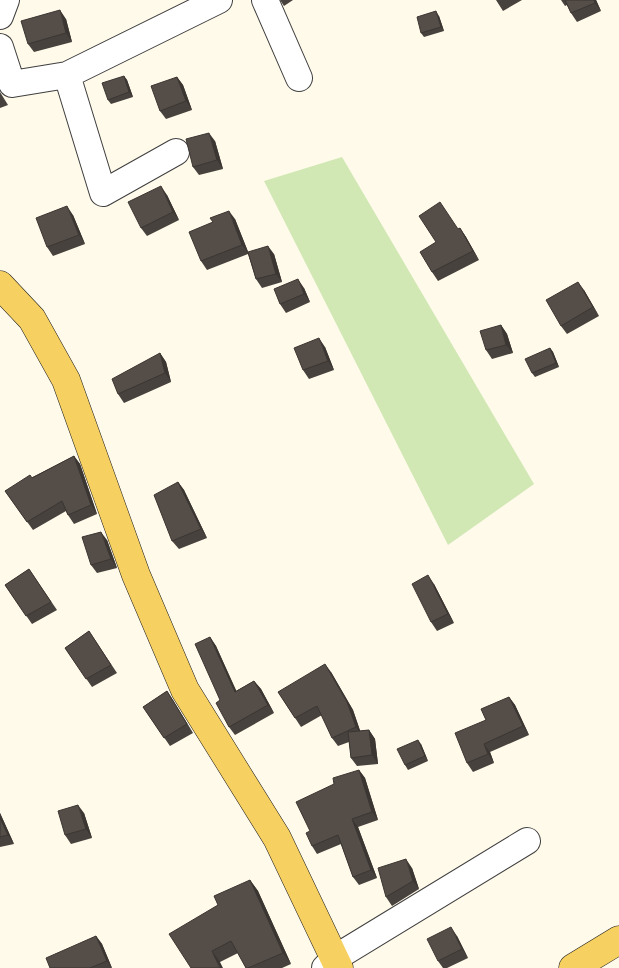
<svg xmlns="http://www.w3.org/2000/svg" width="619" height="968" viewBox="0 0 619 968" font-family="Lora,serif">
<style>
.green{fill:#d1e8b5}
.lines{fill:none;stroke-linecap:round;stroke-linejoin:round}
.minor-casing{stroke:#3f3f3f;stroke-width:28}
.major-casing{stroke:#1d1d1d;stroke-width:29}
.minor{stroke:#fff;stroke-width:26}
.major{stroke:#f7d062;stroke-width:28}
.wall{fill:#48423e}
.shaded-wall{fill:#3b3632}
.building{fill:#544d48;stroke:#3b3632}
</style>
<rect width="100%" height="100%" fill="#fffaea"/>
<path class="green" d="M342 157 534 484 448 545 264 181Z"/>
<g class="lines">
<g class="minor-casing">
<path id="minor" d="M265 0 299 78
M0 16 6 0
M0 47 12 84 67 75 219 0
M67 75 103 193 176 152
M325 968 335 958 527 841"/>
</g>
<g class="major-casing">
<path id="major" d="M0 285 32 319 66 380 136 575 185 690 277 838 339 968
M573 968 619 940"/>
</g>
<use href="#minor" class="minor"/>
<use href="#major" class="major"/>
</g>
<path class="wall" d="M280 0H293L284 6Z
M496 0H522L503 11Z
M561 0H596L601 11 577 22 571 13 567 5 565 6Z
M439 16 444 31 424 37 421 33Z
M66 19 72 42 34 52 28 44Z
M124 76 127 80 133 97 111 104 108 100Z
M177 77 183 85 192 110 166 119 160 111Z
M0 92 8 105 0 108Z
M215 141 223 169 199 175 193 167Z
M167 195 179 220 147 236 141 228Z
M73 215 85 244 53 256 47 247Z
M235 219 248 252 274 254 282 282 262 288 256 279 248 254 207 270 201 261Z
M460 228 466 237 479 260 438 281 432 272 458 229Z
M304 288 310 302 286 313 280 304Z
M584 290 599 316 567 334 561 326Z
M501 325 507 334 513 353 492 359 486 350Z
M325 347 334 370 309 379 303 370Z
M550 348 553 352 559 367 535 377 532 373Z
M160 353 166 362 171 382 124 403 118 394Z
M74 456 80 464 97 514 74 524 68 515 66 511 33 530 5 491Z
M178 482 184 490 207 538 179 549 172 541Z
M107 540 117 568 97 573 91 565Z
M29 569 57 610 32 624 5 585Z
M434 584 454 623 437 631 431 622Z
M89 631 117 673 92 687 65 648Z
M210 637 216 646 236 691 254 681 261 689 274 713 235 735 229 727 220 700Z
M331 672 353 710 360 731 369 730 375 739 378 764 357 766 351 758 349 742 338 746 332 738 322 715 301 727 278 692Z
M167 691 193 733 170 746 143 707Z
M509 697 515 705 529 735 490 752 494 763 473 772 467 763 486 720Z
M421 744 428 761 408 770 405 765Z
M359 770 365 778 378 820 358 827 377 878 359 885 353 877 341 844 317 854 312 846 310 831 334 784Z
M0 813 14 844 0 847Z
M84 813 92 838 71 844 65 835Z
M412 868 419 889 392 906 386 897Z
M250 880 258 891 291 964 282 968H246L238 953 220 962 191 968Z
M96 936 102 944 112 968H50Z
M457 936 468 958 447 968H443L438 961Z"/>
<path class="shaded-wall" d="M594 0H596L601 11 595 3Z
M60 10 66 19 72 42 66 33Z
M436 11 439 16 444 31 441 27Z
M124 76 127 80 133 97 129 92Z
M177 77 183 85 192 110 186 101Z
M209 133 215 141 223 169 217 160Z
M161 186 167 195 179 220 173 212Z
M67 206 73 215 85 244 79 235Z
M229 211 235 219 249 254 242 245Z
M460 228 466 237 479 260 473 251Z
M268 246 274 254 282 282 276 274Z
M298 279 304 288 310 302 304 294Z
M578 282 584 290 599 316 593 307Z
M501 325 507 334 513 353 506 345Z
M319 338 325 347 334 370 328 361Z
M550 348 553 352 559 367 556 363Z
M160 353 166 362 171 382 165 373Z
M74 456 80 464 97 514 91 505Z
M178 482 184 490 207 538 201 529Z
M101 532 107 540 117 568 111 559Z
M428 575 434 584 454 623 448 614Z
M210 637 216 646 241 701 235 692Z
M325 664 331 672 353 710 362 736 356 727Z
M254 681 261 689 274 713 268 705Z
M167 691 173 700 193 733 187 724Z
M509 697 515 705 529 735 523 726Z
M369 730 375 739 378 764 372 755Z
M418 740 421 744 428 761 425 756Z
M484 744 490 752 494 763 488 754Z
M359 770 365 778 378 820 372 812Z
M78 805 84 813 92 838 86 829Z
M0 813 14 844 8 835 0 818Z
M352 819 358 827 377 878 371 870Z
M406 859 412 868 419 889 413 881Z
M250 880 258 891 291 964 283 953Z
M451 927 457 936 468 958 462 949Z
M96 936 102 944 112 968 107 961Z
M212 951 220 962 223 968H220Z"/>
<path class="building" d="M565 0H594L595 3 571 13Z
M60 10 66 33 28 44 21 21Z
M436 11 441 27 421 33 417 17Z
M124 76 129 92 108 100 102 83Z
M177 77 186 101 160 111 151 86Z
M209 133 217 160 193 167 186 139Z
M161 186 173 212 141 228 128 202Z
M440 202 458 229 460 228 473 251 432 272 420 252 436 242 419 216Z
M67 206 79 235 47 247 36 218Z
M229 211 242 245 201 261 189 232 213 222 210 218Z
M268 246 276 274 256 279 248 252Z
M298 279 304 294 280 304 274 289Z
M578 282 593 307 561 326 546 300Z
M501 325 506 345 486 350 480 331Z
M319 338 328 361 303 370 294 348Z
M550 348 556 363 532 373 525 359Z
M160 353 165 373 118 394 112 379Z
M74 456 91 505 68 515 62 501 27 522 5 491 30 475 32 478Z
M178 482 201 529 172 541 154 495Z
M101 532 111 559 91 565 82 537Z
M29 569 51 602 26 616 5 585Z
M428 575 448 614 431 622 412 584Z
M89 631 111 665 86 679 65 648Z
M210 637 235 692 254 681 268 705 229 727 216 703 220 700 195 644Z
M325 664 347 702 356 727 332 738 317 706 295 718 278 692Z
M167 691 187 724 164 738 143 707Z
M509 697 523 726 484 744 488 754 467 763 455 733 486 720 481 709Z
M369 730 372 755 351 758 348 732Z
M418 740 425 756 405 765 397 749Z
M359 770 372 812 352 819 371 870 353 877 338 835 312 846 306 833 310 831 296 802 334 784 333 778Z
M78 805 86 829 65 835 58 811Z
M0 818 8 835 0 837Z
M406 859 413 881 386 897 378 868Z
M250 880 283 953 248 968H246L231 941 212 951 220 968H191L169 934 218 905 214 896Z
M451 927 462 949 438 961 427 939Z
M96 936 107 961 90 968H50L46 958Z"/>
</svg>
